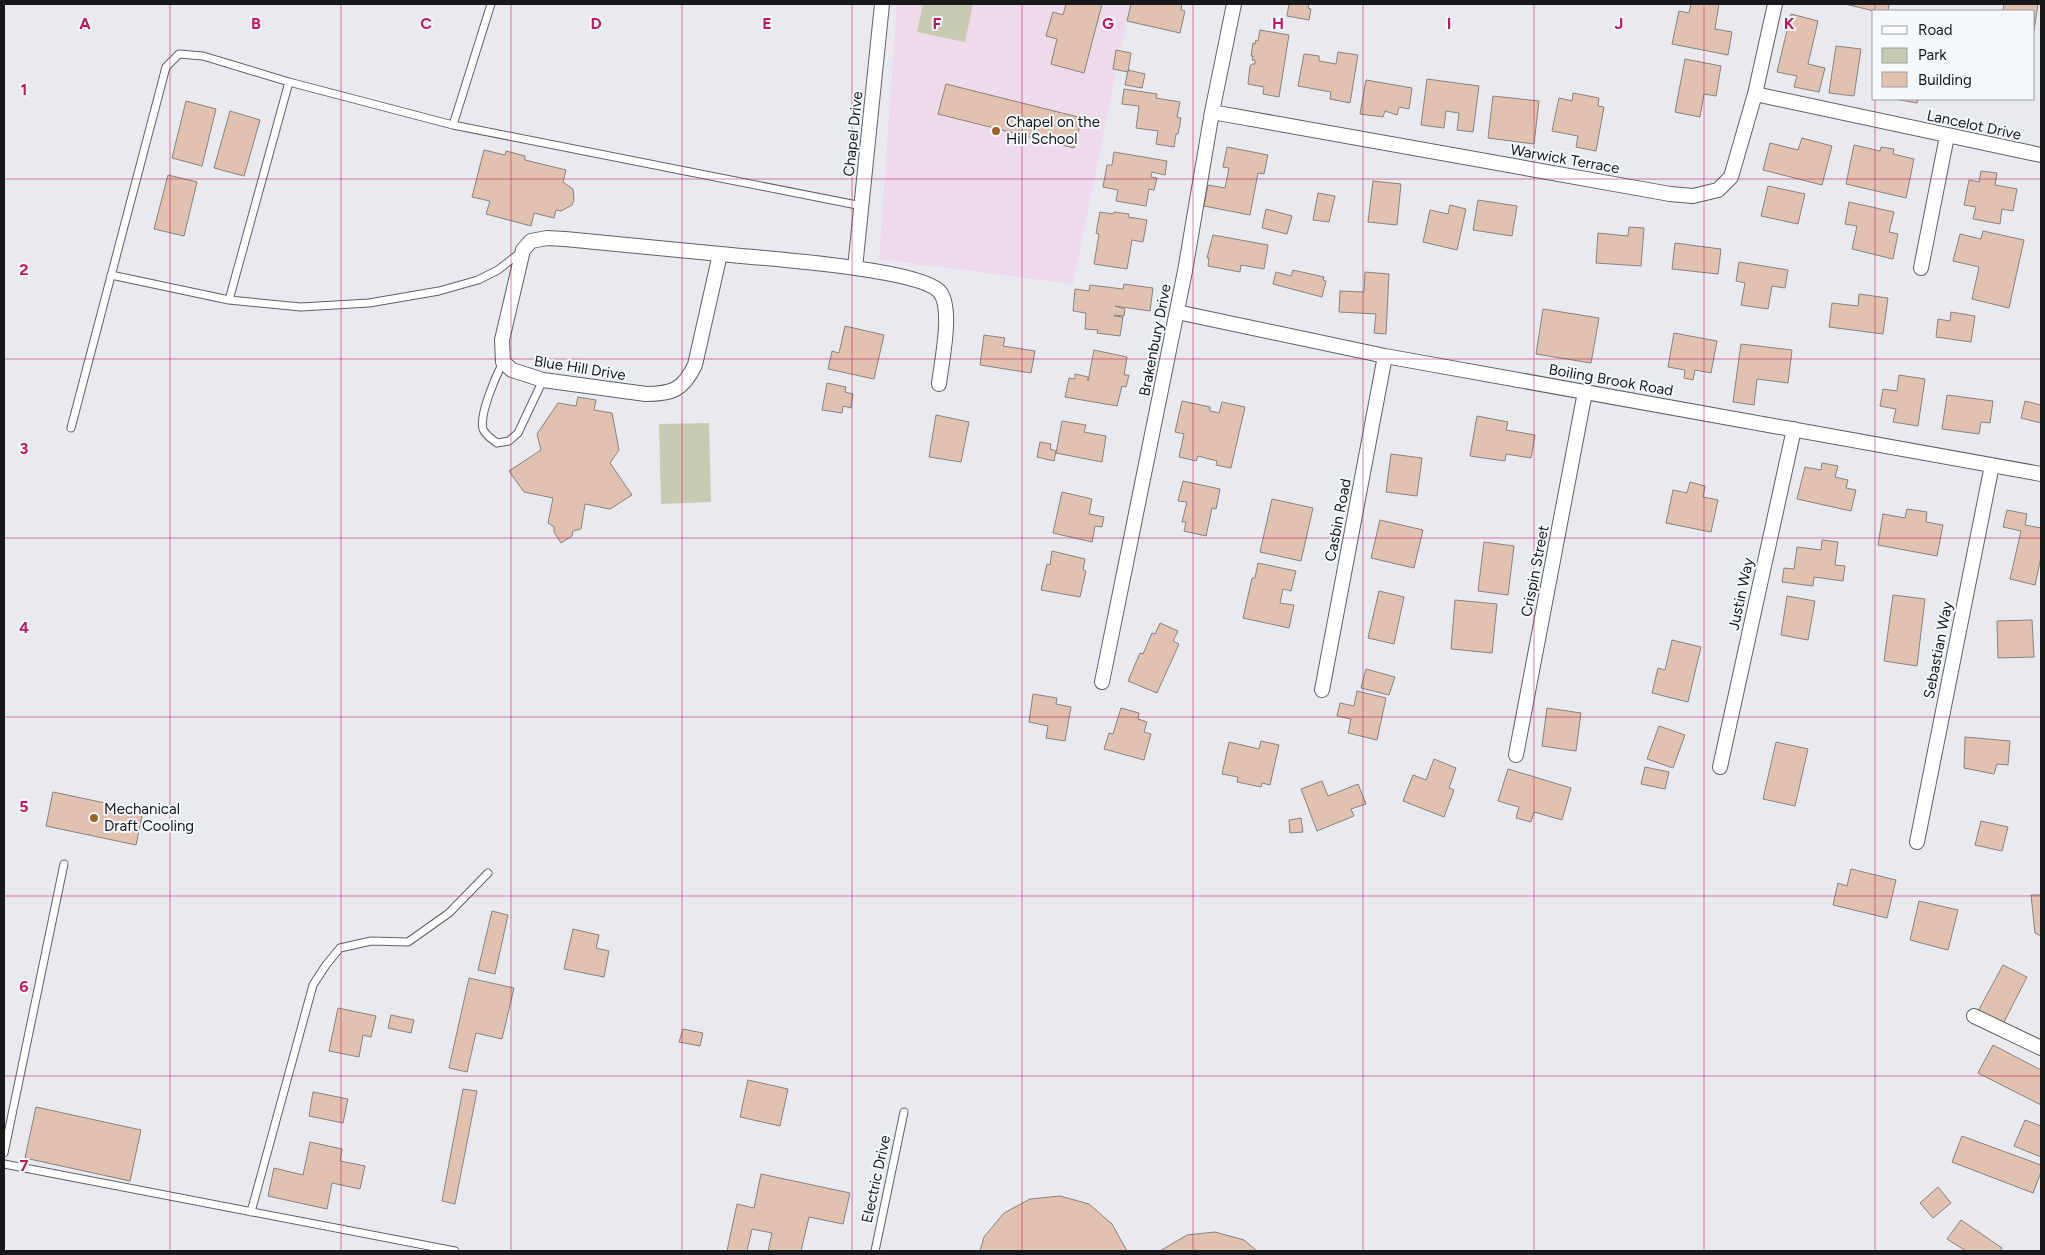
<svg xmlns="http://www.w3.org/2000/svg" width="2045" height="1255" viewBox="0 0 2045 1255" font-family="Figtree,sans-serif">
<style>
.education{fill:#eedae9}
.green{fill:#c9cab2}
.building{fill:#e1c2b0;stroke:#88827f}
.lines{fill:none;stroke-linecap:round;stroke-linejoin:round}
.service-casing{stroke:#5f6166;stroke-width:9}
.minor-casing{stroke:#5f6166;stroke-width:16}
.service{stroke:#fff;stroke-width:7}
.minor{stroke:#fff;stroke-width:14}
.grid{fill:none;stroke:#c2185b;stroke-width:1;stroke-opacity:0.55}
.poi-dot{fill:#9f6325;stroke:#f5f8fd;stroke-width:2}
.labels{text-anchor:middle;stroke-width:4;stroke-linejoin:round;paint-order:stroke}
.poi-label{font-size:15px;fill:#17181a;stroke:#f5f8fd;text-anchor:start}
.street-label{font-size:15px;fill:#17181a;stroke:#f5f8fd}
.grid-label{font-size:16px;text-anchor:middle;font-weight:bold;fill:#c2185b;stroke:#f5f8fd;stroke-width:4;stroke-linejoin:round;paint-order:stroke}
</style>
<rect width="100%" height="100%" fill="#e8eaf0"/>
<path class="education" d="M897 4H1130L1073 284 879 259Z"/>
<path class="green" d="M923 4H973L965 42 917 32Z
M709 423 711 502 661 504 659 424Z"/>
<path class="building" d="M1066 4H1102L1084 73 1051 64 1057 39 1046 36 1053 12 1063 15Z
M1131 4H1182L1181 10 1185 11 1180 33 1127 21Z
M1289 4H1309L1308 8 1311 9 1309 20 1287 16Z
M1691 4H1719L1715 29 1732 32 1728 55 1672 44 1679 11 1689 13Z
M1845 4H1889L1888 11H1874Z
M2004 4H2038L2034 31V11H2003Z
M1791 14 1818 21 1808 64 1825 68 1819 92 1794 87 1797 76 1777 72Z
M1260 30 1289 35 1279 97 1263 94 1264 87 1248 84 1250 66 1252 64H1255V60H1252L1253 56H1251L1253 43 1255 44 1256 40 1258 41Z
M1836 46 1861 49 1854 96 1829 93Z
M1116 50 1131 53 1128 72 1113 69Z
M1338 52 1358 55 1350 103 1330 99 1331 92 1298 86 1304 54 1319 56V61L1336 64Z
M1685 59 1721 66 1716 96 1704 94 1700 117 1675 112Z
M1128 70 1145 74 1142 88 1125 85Z
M1427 79 1479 86 1473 132 1457 130 1459 113 1446 111 1444 128 1421 125Z
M1366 80 1412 88 1409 109 1399 107 1397 115 1385 111 1383 117 1360 114Z
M946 84 1082 118 1074 148 938 114Z
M1124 89 1157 94 1156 98 1180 102 1177 117 1181 118 1178 134H1176L1174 147 1156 144 1158 131 1136 128 1139 106 1122 104Z
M1573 93 1599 98 1598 106 1604 107 1596 151 1576 147 1578 136 1552 131 1559 98 1572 101Z
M1493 96 1539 101 1534 144 1488 138Z
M1894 99H1918L1917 103Z
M186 101 216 109 202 166 172 158Z
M230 111 260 120 244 176 214 168Z
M1802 138 1832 146 1822 185 1763 170 1770 143 1798 150Z
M1854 145 1880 151 1881 147 1894 149 1893 154 1914 159 1906 198 1846 184Z
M1227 147 1268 155 1264 174 1258 173 1250 215 1204 206 1208 185 1225 188 1229 168 1223 167Z
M484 150 505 155 506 151 525 156V160L566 170 563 182 573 189 574 200 572 205 561 211 556 210 554 218 534 213 531 226 486 214 490 201 472 197Z
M1114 152 1167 161 1165 175 1152 172 1151 177 1157 178 1154 190 1149 189 1146 206 1116 201 1118 190 1103 187 1107 165H1112Z
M1981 171 1997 173 1995 185 2017 189 2013 211 2002 209 2000 224 1973 219 1976 207 1964 205 1969 180 1979 182Z
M168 175 197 182 184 236 154 229Z
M1373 181 1401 184 1397 225 1368 222Z
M1768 186 1805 194 1798 224 1761 216Z
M1318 193 1335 196 1329 222 1313 220Z
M1478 200 1517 206 1512 236 1473 230Z
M1849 202 1894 212 1889 232 1898 234 1893 259 1852 249 1857 226 1845 224Z
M1450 205 1466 209 1457 250 1423 242 1430 210 1448 214Z
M1266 209 1292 216 1287 234 1262 228Z
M1100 212 1113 214 1114 212 1129 214 1128 217 1147 220 1143 242 1132 240 1127 269 1094 264 1099 234 1096 233Z
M1629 227 1644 228 1641 266 1596 263 1598 233 1628 236Z
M1983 231 2024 240 2009 308 1972 299 1979 267 1953 261 1960 234 1981 239Z
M1213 235 1268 245 1264 269 1241 265 1240 272 1208 266 1209 258H1207Z
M1675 243 1721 249 1718 274 1672 269Z
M1739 262 1788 270 1785 288 1772 286 1768 309 1741 305 1745 283 1736 281Z
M1293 270 1324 277 1323 280 1326 281 1322 297 1273 284 1276 272 1291 276Z
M1365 272 1389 274 1386 334 1374 333 1376 314 1339 312 1340 291 1364 292Z
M1124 284 1153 288 1150 311 1115 306 1125 309 1124 316 1114 315V316L1123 317 1120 336 1097 333 1098 330 1085 329 1086 313 1073 311 1075 289 1089 291 1090 285 1123 289Z
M1859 294 1888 298 1883 334 1829 327 1832 303 1858 306Z
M1543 309 1599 318 1591 363 1536 354Z
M1951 312 1975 316 1971 342 1936 337 1938 319 1950 321Z
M845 326 884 335 874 379 828 369 832 351 839 353Z
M1674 333 1717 341 1711 373 1695 370 1693 380 1684 378 1685 370 1668 367Z
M984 335 1005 338 1003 346 1035 351 1031 373 980 365Z
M1741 344 1792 350 1788 383 1757 379 1754 405 1733 402Z
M1094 350 1127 357 1124 375H1129L1126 387 1122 386 1117 406 1065 397 1069 378 1075 379V374L1088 377V381Z
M1899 375 1925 379 1918 426 1893 422 1896 409 1880 406 1883 389 1897 391Z
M827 383 846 387 845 392 853 394 851 408 843 406 842 413 822 410Z
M1947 395 1993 401 1990 423 1981 422 1979 434 1942 429Z
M578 397 596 400 594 410 612 413 619 450 610 463 632 495 610 509 585 504 581 529 573 531 572 536 561 543 554 532V527L548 523 553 498 524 492 509 471 541 450 537 434 558 403 576 406Z
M1182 401 1210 407V411L1219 413 1222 402 1245 407 1231 468 1216 465 1217 461 1198 456 1196 461 1179 457 1184 434 1175 432Z
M2025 401 2041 405V423L2021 418Z
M936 415 969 422 961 462 929 457Z
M1477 416 1508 422 1506 430 1535 435 1531 458 1506 454 1505 461 1470 456Z
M1062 421 1086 425 1084 432 1106 436 1102 462 1056 453Z
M1040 442 1051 444 1050 449 1056 451 1054 461 1037 457Z
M1391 454 1422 458 1417 496 1386 492Z
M1822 463 1838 466 1835 477 1848 480 1846 488 1856 490 1851 511 1797 499 1805 467 1821 470Z
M1183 481 1220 489 1216 509 1212 508 1206 536 1184 531 1186 522H1182L1187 502 1178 501Z
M1690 482 1705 486 1703 497 1718 500 1711 532 1666 523 1673 490 1687 493Z
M1062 492 1092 499 1089 514 1104 517 1102 527 1095 526 1092 542 1053 533Z
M1272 499 1313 508 1301 561 1260 552Z
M1907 509 1927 512 1926 522 1943 525 1937 556 1878 545 1883 514 1905 518Z
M2007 510 2027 514 2025 525 2041 528V557L2035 585 2010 579 2021 531 2003 527Z
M1380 520 1423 530 1414 568 1371 558Z
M1822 540 1838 542 1835 565 1845 566 1843 581 1814 577 1813 586 1782 582 1784 568 1794 569 1797 547 1821 550Z
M1484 542 1514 546 1508 595 1478 591Z
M1052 551 1085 559 1083 570 1086 571 1080 597 1041 590 1047 564 1050 565Z
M1258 563 1296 571 1291 591 1283 589 1280 603 1294 605 1289 628 1243 618 1252 578H1255Z
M1379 591 1404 597 1394 644 1368 638Z
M1893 595 1925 599 1917 666 1884 661Z
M1787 596 1815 601 1808 640 1781 635Z
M1455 600 1497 604 1492 653 1451 649Z
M2032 620 2034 657 1998 658 1997 621Z
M1160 623 1178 631 1173 641 1179 644 1157 693 1128 681 1140 653 1143 654 1152 633 1155 634Z
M1672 640 1701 647 1688 702 1652 693 1658 668 1665 670Z
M1366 669 1395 677 1389 695 1361 688Z
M1357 691 1386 698 1377 740 1348 733 1351 719 1337 716 1340 703 1354 706Z
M1033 694 1057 698 1056 704 1071 707 1065 741 1046 738 1048 726 1029 722Z
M1121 708 1139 713 1138 719 1147 722 1144 732 1151 734 1144 760 1104 749 1109 733 1113 734Z
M1547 708 1581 713 1576 751 1542 746Z
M1659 726 1685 735 1673 768 1647 759Z
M1965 737 2010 741 2008 765 1997 764 1994 774 1964 768Z
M1261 741 1279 745 1270 785 1262 783 1261 787 1237 782 1238 777 1222 774 1229 742 1259 749Z
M1776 742 1808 749 1795 806 1763 799Z
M1434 759 1456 768 1449 788 1454 790 1444 817 1403 801 1413 775 1426 780Z
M1645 767 1669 772 1665 789 1641 784Z
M1508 769 1571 788 1562 820 1534 812 1531 822 1516 818 1519 807 1498 801Z
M1322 781 1328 796 1358 784 1366 804 1351 809 1354 816 1317 831 1301 789Z
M53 792 143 811 136 845 46 826Z
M1301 818 1303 832 1290 833 1289 820Z
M1981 821 2008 827 2002 851 1975 845Z
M1851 869 1896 880 1887 918 1833 905 1838 883 1847 886Z
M2031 895H2041V936L2035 933Z
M1919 901 1958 910 1948 950 1910 940Z
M492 911 508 915 495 974 478 970Z
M573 929 599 935 596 948 609 951 604 977 564 969Z
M2003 965 2027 977 2002 1026 1977 1013Z
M469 978 514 988 502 1039 476 1033 467 1072 449 1068Z
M338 1008 376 1016 371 1037 363 1035 359 1057 329 1051Z
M391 1015 414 1020 411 1033 388 1028Z
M683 1029 703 1033 700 1046 679 1042Z
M1993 1045 2041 1070V1105L1978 1073Z
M748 1080 788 1089 780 1126 740 1117Z
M463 1089 477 1091 455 1204 442 1201Z
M313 1092 348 1099 343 1123 309 1116Z
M36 1107 141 1130 130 1181 25 1158Z
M2025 1120 2041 1126V1157L2014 1146Z
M1962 1136 2041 1165V1172L2033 1193 1952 1162Z
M310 1142 342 1149 340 1161 365 1166 360 1189 332 1183 327 1209 268 1196 274 1168 303 1175Z
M761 1174 850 1193 843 1224 809 1217 801 1251H768L772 1233 752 1229 747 1251H727L737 1204 754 1208Z
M1938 1187 1951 1203 1933 1218 1920 1203Z
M1060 1196 1089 1204 1112 1224 1127 1251H980L984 1237 1004 1213 1030 1199Z
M1961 1220 2002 1248 2000 1251H1966L1947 1239Z
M1215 1232 1244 1240 1257 1251H1160L1187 1235Z"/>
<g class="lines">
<g class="service-casing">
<path id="service" d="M453 125 491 4
M111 275 229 300 301 307 369 303 439 291 478 280 498 270 521 252
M229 300 289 82
M503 362C496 376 479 414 483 429 485 435 492 439 497 443L509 441 518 433 543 380
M71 428 166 67 179 54 203 56 289 82 453 125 862 206
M4 1153 64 864
M4 1164 455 1251
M251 1212 313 985 326 965 340 948 371 941 408 942 449 913 488 873
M875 1251 904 1112"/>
</g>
<g class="minor-casing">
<path id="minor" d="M1755 94 2041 155
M1212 112 1670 194 1693 196 1718 190 1731 177 1755 94 1775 4
M720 254 695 365C683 390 672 394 646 394L543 380 512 370 503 362 502 340 523 250 531 241 547 238 565 239C617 244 668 249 720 254 759 258 916 268 939 291 954 307 941 364 939 384
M855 268 882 4
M1921 268 1947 136
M1177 312 1385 356 2041 474
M1102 682 1185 271 1212 112 1234 4
M1322 690 1385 356
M1516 755 1585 392
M1720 767 1794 429
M1917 842 1992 465
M1974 1016 2041 1048"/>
</g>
<use href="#service" class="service"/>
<use href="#minor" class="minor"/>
</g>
<path class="grid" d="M170 4V1251M341 4V1251M511 4V1251M682 4V1251M852 4V1251M1022 4V1251M1193 4V1251M1363 4V1251M1534 4V1251M1704 4V1251M1875 4V11M1875 99V1251M4 179H2041M4 359H2041M4 538H2041M4 717H2041M4 896H2041M4 1076H2041"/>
<g class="poi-dot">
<circle cx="996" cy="131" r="5"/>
<circle cx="94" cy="818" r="5"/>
</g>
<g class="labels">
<g class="poi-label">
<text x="1006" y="127">Chapel on the<tspan x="1006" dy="17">Hill School</tspan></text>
<text x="104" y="814">Mechanical<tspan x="104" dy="17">Draft Cooling</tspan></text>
</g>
<g class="street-label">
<text transform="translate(1974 125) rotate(12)" y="5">Lancelot Drive</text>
<text transform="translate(853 134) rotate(-84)" y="5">Chapel Drive</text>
<text transform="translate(1565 159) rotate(10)" y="5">Warwick Terrace</text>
<text transform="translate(1155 340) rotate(-79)" y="5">Brakenbury Drive</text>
<text transform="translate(580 368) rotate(9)" y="5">Blue Hill Drive</text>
<text transform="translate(1611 380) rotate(10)" y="5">Boiling Brook Road</text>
<text transform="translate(1338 520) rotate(-79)" y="5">Casbin Road</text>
<text transform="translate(1535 571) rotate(-79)" y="5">Crispin Street</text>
<text transform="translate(1741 594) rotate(-78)" y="5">Justin Way</text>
<text transform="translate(1938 650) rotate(-79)" y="5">Sebastian Way</text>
<text transform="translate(876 1179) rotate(-78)" y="5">Electric Drive</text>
</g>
</g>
<g class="grid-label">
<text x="85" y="29">A</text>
<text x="256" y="29">B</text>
<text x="426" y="29">C</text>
<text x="596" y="29">D</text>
<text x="767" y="29">E</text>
<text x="937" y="29">F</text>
<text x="1108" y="29">G</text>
<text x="1278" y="29">H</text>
<text x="1449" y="29">I</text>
<text x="1619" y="29">J</text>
<text x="1789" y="29">K</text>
<text x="24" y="95">1</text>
<text x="24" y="275">2</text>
<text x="24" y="454">3</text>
<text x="24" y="633">4</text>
<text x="24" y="812">5</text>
<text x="24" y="992">6</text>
<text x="24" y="1171">7</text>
</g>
<rect width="2045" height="1255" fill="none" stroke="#17181a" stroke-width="10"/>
<rect x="1872" y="10" width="162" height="90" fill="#f5f8fd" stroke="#9c9ea2"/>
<rect x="1882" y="26" width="25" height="8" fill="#ffffff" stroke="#9c9ea2"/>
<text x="1918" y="35" font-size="15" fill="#17181a">Road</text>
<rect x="1882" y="48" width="25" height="15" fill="#c9cab2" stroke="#9c9ea2"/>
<text x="1918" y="60" font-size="15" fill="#17181a">Park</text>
<rect x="1882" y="72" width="25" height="15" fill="#e1c2b0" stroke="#9c9ea2"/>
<text x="1918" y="85" font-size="15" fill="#17181a">Building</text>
</svg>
